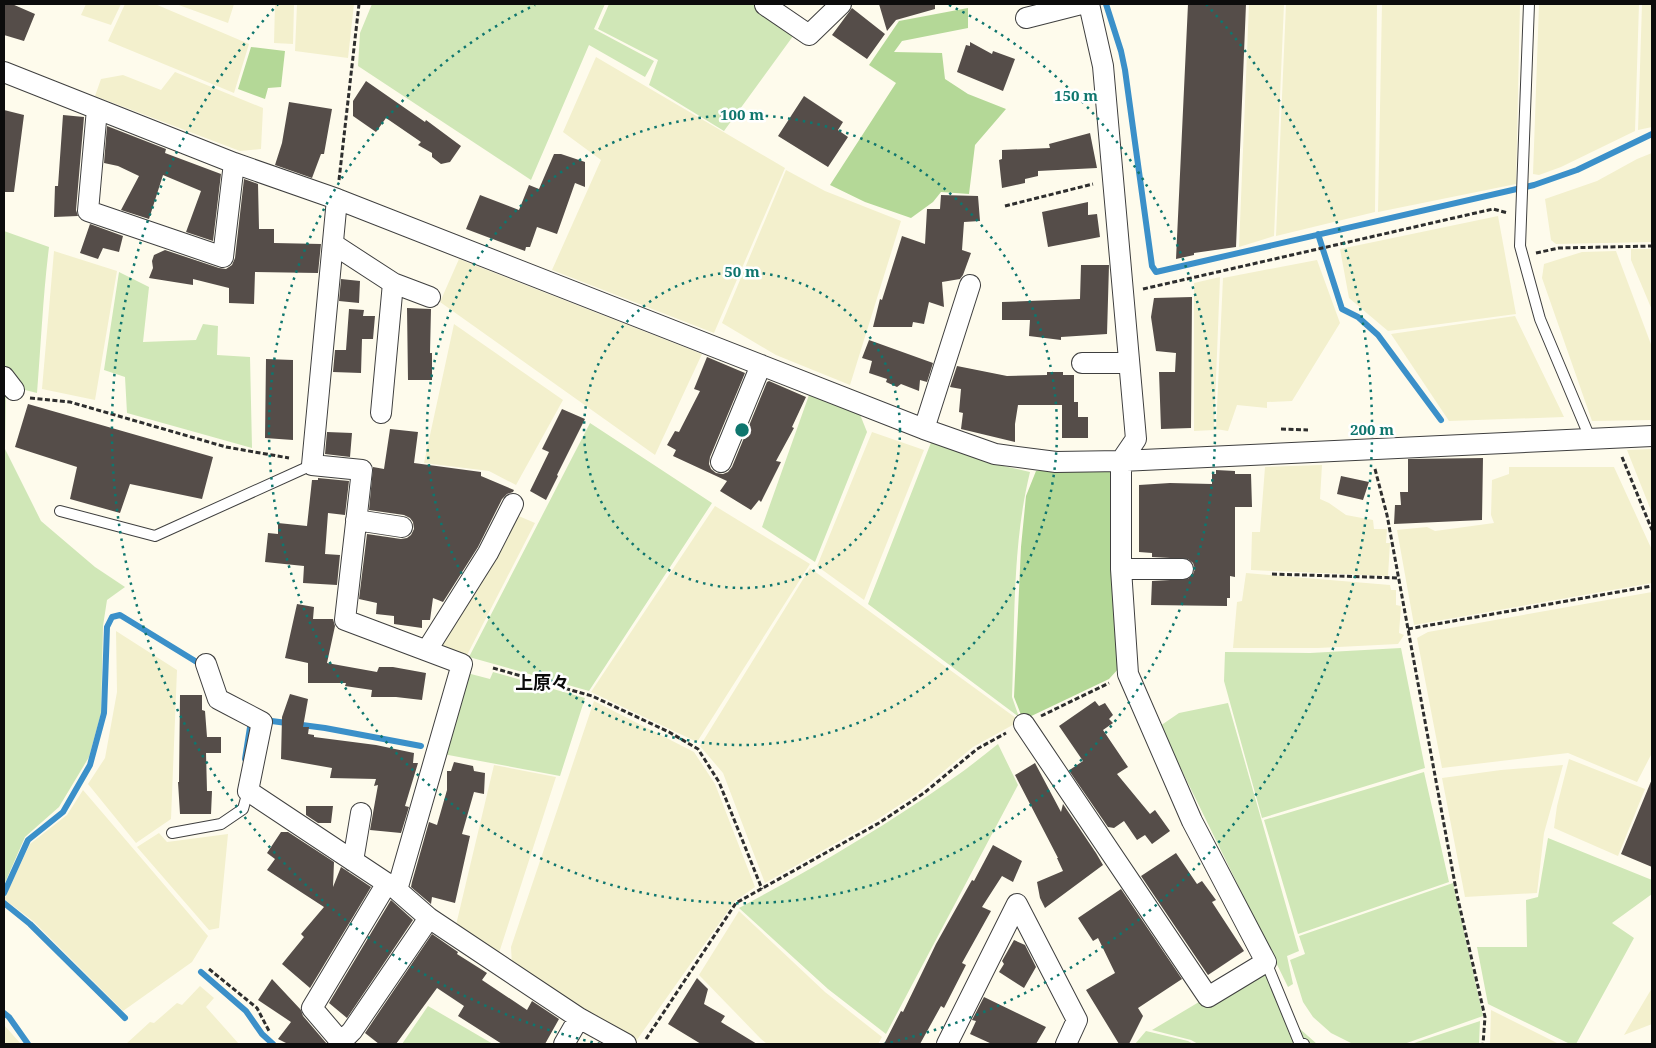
<svg xmlns="http://www.w3.org/2000/svg" width="1656" height="1048" viewBox="0 0 1656 1048" font-family="'Noto Serif','Noto Sans JP',serif">
<style>
.farmland{fill:#f3f0cd}
.green{fill:#d0e7b7}
.forest{fill:#b4d897}
.lines{fill:none;stroke-linecap:round;stroke-linejoin:round}
.stream{stroke:#3b90c9;stroke-width:6}
.building{fill:#554d49}
.lane-casing{stroke:#3f3f3f;stroke-width:12}
.street-casing{stroke:#3f3f3f;stroke-width:22}
.path{stroke:#2e2e2e;stroke-width:3;stroke-dasharray:5 2.5;stroke-linecap:butt}
.lane{stroke:#fff;stroke-width:10}
.street{stroke:#fff;stroke-width:20}
.ring{fill:none;stroke:#0f766e;stroke-width:2.5;stroke-dasharray:2.5 5}
.labels{text-anchor:middle;stroke-width:5;stroke-linejoin:round;paint-order:stroke}
.neighbourhood-label{font-size:18px;font-weight:bold;fill:#0c0c0c;stroke:#fff}
.centre{fill:#0f766e;stroke:#fff;stroke-width:2.5}
.ring-label{font-size:15px;text-anchor:middle;font-weight:bold;fill:#0f766e;stroke:#fff;stroke-width:5;stroke-linejoin:round;paint-order:stroke}
</style>
<rect width="100%" height="100%" fill="#fefbec"/>
<path class="farmland" d="M86 4H121L111 25 81 15Z
M125 4H155L249 44 234 93 108 41Z
M176 4H234L228 23Z
M275 4H294L293 44 274 43Z
M297 4H354L348 58 295 51Z
M1249 4H1284L1274 236 1239 247Z
M1286 4H1377L1375 212 1276 236Z
M1382 4H1520L1516 184 1378 212Z
M1539 4H1639L1635 131 1561 167 1539 175 1533 174Z
M1642 4H1652V127L1638 130Z
M596 57 785 168 714 333 552 270 601 160 563 132Z
M175 72 263 108 261 149 240 151 95 96 101 79 123 75 161 90Z
M1652 153V242L1556 244 1551 240 1545 199 1597 181 1637 159Z
M786 170 825 191 901 221 850 385 776 355 722 323Z
M1498 216 1516 314 1388 331 1349 298 1340 249Z
M1631 249H1652V310L1631 260Z
M54 251 117 271 95 400 42 389Z
M1616 251 1652 347V420L1592 421 1542 278 1544 264 1582 252Z
M459 259 702 354 655 455 440 302Z
M1317 260 1340 323 1292 401 1267 402V408L1237 405 1228 431 1216 429 1223 278Z
M1220 277 1214 430 1194 431V283Z
M1515 316 1564 417 1449 421 1391 334Z
M454 324 563 400 516 485 489 471 424 463Z
M872 432 924 450 864 600 817 566Z
M1652 449V513L1627 450Z
M1322 465 1320 499 1329 503 1346 515 1373 520 1374 529H1387L1386 543H1390L1388 576 1251 570 1252 532H1260L1265 467Z
M1509 467H1614L1652 550V583L1414 625 1397 530 1427 527 1435 531 1494 523 1491 515 1492 480 1509 474Z
M715 506 810 564 697 742 591 692Z
M514 514 535 523 466 657 437 646Z
M810 568 1020 721 973 747 916 794 875 821 765 883 723 773 700 746Z
M1246 573 1390 585 1391 590H1396V605L1401 606 1399 633 1404 635 1398 644 1318 648H1233L1237 602 1242 601Z
M1652 592V753L1637 782 1568 753 1442 768 1417 638 1428 632Z
M116 631 177 670 171 819 136 843 88 784 105 758 117 692Z
M594 701 694 752 715 784 755 887 735 901 634 1044 512 966 511 947Z
M1569 759 1645 789 1618 856 1554 828 1557 806Z
M494 765 556 777 498 956 456 925Z
M1563 765 1544 833 1537 893 1465 897 1442 778 1501 770Z
M83 790 208 936 192 962 123 1011 33 921 4 899 30 844 67 815Z
M159 833 167 842 228 834 219 928 209 930 137 847Z
M739 911 825 992 882 1037 878 1044H767L761 1039 699 975Z
M200 986 214 998 206 1007 239 1044H126L150 1022 154 1023 177 1003 182 1005Z
M1652 988V1024L1624 1035Z
M1491 1010 1559 1044H1490Z
M4 1025 21 1044H4Z"/>
<path class="green" d="M372 4H605L594 29 654 61 645 77 589 45 531 180 358 66 360 33Z
M609 4H774L804 21 724 131 649 85 658 60 598 29Z
M4 231 49 247C43 295 41 344 37 393L21 389 4 367Z
M119 272 149 287 143 342 196 340 203 324 218 326 217 355 250 357 252 448 127 413 125 377 104 370Z
M4 385 6 387 5 449 41 521 95 567 125 587 107 600 103 626 101 713 89 757 59 807 25 837 4 885Z
M809 395 859 412 867 432 815 562 762 527Z
M590 423 712 503 589 691 469 657Z
M932 440 986 462 1030 472C1012 545 1015 624 1012 697L1019 717 868 604Z
M1401 648 1425 768 1262 818 1224 681 1225 652 1310 653Z
M493 672 585 698 560 776 443 754 467 673 490 679Z
M1228 703 1299 951 1287 956 1293 984 1288 987 1160 726 1179 713Z
M998 744 1018 785 886 1034 828 989 739 908C812 869 884 827 952 779 968 768 983 756 998 744Z
M1424 772 1449 882 1298 934 1264 820Z
M1548 838 1652 880V894L1612 923 1634 938 1576 1044H1570L1488 1004 1477 947H1527L1526 900 1538 897Z
M1453 883 1483 1016 1404 1044H1353L1331 1033 1313 1017 1303 1002 1290 960 1305 954 1299 936Z
M1266 973 1300 1029 1317 1044H1198L1191 1040 1152 1030 1199 1002 1213 1003Z
M428 1006 493 1044H402Z
M1480 1021 1479 1044H1411Z
M1146 1031 1188 1041 1193 1044H1135Z"/>
<path class="forest" d="M968 8V28L902 41 894 52 942 53 945 79 968 94 1006 109 975 145 969 194 941 192 933 202 911 218 865 202 830 185 896 83 869 65 899 21Z
M251 47 285 51 281 87 268 88 265 99 238 89Z
M1114 470 1112 591 1120 667 1109 679 1023 720 1014 697 1021 547 1026 496 1036 471Z"/>
<g class="lines">
<path class="stream" d="M1106 4 1121 51 1125 70 1152 266 1156 272 1534 185 1577 170 1652 134
M1318 234 1342 309 1358 317 1378 335 1441 420
M264 720 325 728 421 746
M245 759 251 721H249
M4 893 28 840 63 812 90 765 104 713 107 627 112 617 120 615 200 664 201 668
M4 903 30 924 125 1018
M201 972 246 1011 262 1034 273 1044
M4 1013 9 1017 28 1044"/>
</g>
<path class="building" d="M4 4H12L35 14 24 41 4 35Z
M879 4H935V9L896 20 887 31Z
M1188 4H1246L1236 247 1194 253V255L1176 259Z
M852 8 885 34 867 59 832 35Z
M970 42 992 54 993 51 1015 59 1003 91 957 72 966 45 970 46Z
M366 81 425 122 426 120 461 146 450 162 441 164 432 157V153L418 145 421 142 386 118 376 132 353 116V101Z
M804 96 843 122 838 130 848 137 828 167 778 136Z
M289 102 332 109 324 154H321L312 178 275 165 282 143Z
M4 110 24 115 14 192H4Z
M63 115 84 117 76 210 78 216 54 217 55 186H58Z
M107 126 166 149 165 153 221 174 213 241 186 232 201 191 163 175 149 219 121 210 139 176 118 166 104 163Z
M1090 133 1097 168 1038 171V176L1025 179V183L1002 188 999 160 1002 159V150L1050 148 1049 144Z
M554 154H561L585 162V187L575 183 557 234 537 227 530 247H526L525 251 466 229 480 195 519 210 529 185 539 189Z
M244 179 258 184 259 229H274V243L321 244 318 273 255 272 254 304 229 303V288L193 279V285L149 278 153 268 152 261 154 255 165 250 219 268 226 269 232 265 235 258Z
M941 195 978 196 980 221 964 222 962 250 971 253 963 275 960 279 942 282 944 307 929 302 924 324 913 322 912 327H873L880 299 882 300 902 236 925 244 927 209H940Z
M1088 202V215L1097 214 1100 237 1048 247 1042 212Z
M90 224 123 236 119 252 103 248 98 259 80 253Z
M1081 265H1109L1107 334 1061 337V340L1029 336 1030 320H1002V302L1080 299Z
M341 279 360 281 359 303 339 301Z
M1192 297 1191 428 1161 429 1159 372H1175L1176 353 1156 351 1151 317 1154 298Z
M407 308 431 309 430 353H432V380H408Z
M349 309 364 310 363 316H375L373 339H362L361 373 333 372 335 350H346Z
M869 340 933 363 927 382 920 380 919 391 901 384 897 387 886 382 887 379 869 373 872 361 862 358Z
M707 357 745 373 710 457 709 464 711 469 716 473 723 474 728 472 732 467 767 382 769 381 806 397 792 427 794 428 776 461 781 462 761 502 759 500 751 510 720 491 727 481 673 456 676 450 667 445 675 431 679 432 700 391 694 389Z
M266 359 293 360V440L265 438Z
M957 366 1007 376 1047 375V372H1063V375H1074V402H1078V417H1088V438H1062V405H1018L1015 424V442L961 429 963 413 959 412 961 389 950 387Z
M28 404 213 457 202 499 130 484 120 513 70 499 77 467 15 447Z
M562 409 585 419 557 475 558 476 546 500 530 491 549 452 542 449Z
M390 429 418 432 414 463 481 472V476L514 490 513 492 507 494 502 499 478 547 443 602 433 598 430 620H422V628L394 624V616L376 614 377 603 359 599 367 534 401 539 407 538 411 535 414 529 413 522 410 518 404 515 369 510 373 467 384 469Z
M327 432 352 433 350 457 325 454Z
M1483 458 1482 520 1394 524 1395 505H1401L1400 492H1408V459Z
M1216 470 1235 471V474H1251L1252 507H1235V577L1230 576V598H1227V606L1151 605 1152 581 1188 579 1193 574 1195 569 1193 563 1188 559 1152 557V553L1139 552V485L1170 483 1212 484V474H1216Z
M1341 476 1369 482 1363 500 1337 494Z
M318 478 349 481 345 515 328 513 325 554 340 555 337 585 303 583 304 566 265 562 268 533 278 534V523L307 526 312 480H318Z
M297 604 314 607 313 619H333L335 626 327 663 377 672 379 667H393L426 673 422 700 396 697H371L372 690 345 686 346 683H308V663L285 658Z
M290 694 308 699 303 727H309L308 734 314 735V737L376 745 414 753 413 763H418L405 806 409 807 401 833 370 830 378 785 374 786 376 779 330 778 332 768 281 759 282 717Z
M180 695H202V710L205 711 207 737H221V753H206L207 791H212L211 814H180L178 782H179Z
M1095 701 1099 706 1105 703 1113 715 1109 719 1113 723 1103 730 1128 767 1117 774 1150 814 1155 810 1170 831 1152 844 1145 835 1137 840 1124 821 1114 828 1108 827 1070 772 1071 769 1083 761 1059 726Z
M454 762 473 766 474 771 485 773 484 794 474 792 462 834 470 836 455 903 432 897 431 904 411 887 412 882 429 822 437 825 447 790V771H451Z
M1035 763 1061 812 1063 804 1096 853 1103 865 1045 908 1040 898 1037 882 1063 871 1057 858H1058L1015 775Z
M1652 779V867L1621 854Z
M306 806H333L331 823H318L306 815Z
M281 832H288L334 862 333 887 341 867 371 887 310 988 282 964 304 937 301 934 324 907 267 870 275 859 267 853Z
M993 845 1022 861 1013 882 1002 876 982 907 991 911 962 963 966 965 944 1008 941 1006 920 1044H884L901 1011 903 1012 936 944 972 880 974 881Z
M1176 853 1197 884 1202 881 1216 900 1212 902 1244 951 1208 975 1141 876Z
M1121 889 1182 979 1138 1008 1143 1016 1129 1044H1119L1086 990 1115 973 1098 938 1093 941 1078 918Z
M391 900 413 920 347 1018 329 1003Z
M432 934 458 952 457 954 487 973 482 980 527 1010 532 1001 559 1019 545 1044H502L458 1016 464 1006 437 988 396 1044H379L365 1033Z
M1014 940 1025 945 1036 967 1024 988 999 972 1004 964 1002 961Z
M697 978 708 989 704 1004 725 1016 721 1022 757 1044H701L668 1024Z
M272 979 301 1010 303 1016 327 1044H288L278 1039 291 1022 258 1000Z
M984 997 1046 1027 1036 1044H992L970 1034 976 1021 972 1020Z"/>
<g class="lines">
<g class="lane-casing">
<path id="lane" d="M1529 4 1520 246 1540 319 1590 438
M60 511 155 536 312 465
M172 833 221 824 243 809 248 791
M1266 962 1299 1042 1304 1044"/>
</g>
<g class="street-casing">
<path id="street" d="M765 5 809 35 841 4
M1026 18 1081 4
M4 72 234 163 337 199 924 429 995 454 1056 462 1121 461 1652 436
M97 109 88 211 223 257 234 163
M337 199 312 465 362 470 345 620 462 664 397 890
M333 244 393 283 381 413
M393 283 430 297
M1082 363H1129
M4 377 14 390
M924 429 970 285
M721 462 761 365
M356 520 402 527
M1121 569H1183
M427 650 488 553 513 504
M206 664 218 699 262 722 248 791 397 890 429 918 579 1018 626 1044
M1024 724 1208 997 1266 962 1192 821 1128 674 1121 569V461L1136 439 1103 66 1089 4
M353 861 361 813
M387 883 312 1008 341 1042 352 1031 429 918
M564 1044 579 1018
M947 1044 1017 904 1077 1020 1066 1044"/>
</g>
<path class="path" d="M339 180 359 4
M1005 206 1093 184
M1536 253 1559 248 1652 246
M1143 289 1493 209 1508 213
M30 398 70 402 226 447 289 458
M1281 429 1308 430
M1622 457 1652 530
M1375 469 1387 515 1457 895 1485 1017 1483 1044
M1272 574 1399 578
M1408 629 1652 586
M493 668 592 696 669 732 698 749 719 782 762 889
M1041 716 1109 683
M209 969 257 1008 269 1031
M646 1039 736 903 879 823 924 793 977 749 1006 733"/>
<use href="#lane" class="lane"/>
<use href="#street" class="street"/>
</g>
<g class="ring">
<circle cx="742" cy="430" r="158"/>
<circle cx="742" cy="430" r="315"/>
<path d="M949 5A473 473 0 1 1 535 5"/>
<path d="M600 1044A630 630 0 0 1 278 4M1206 4A630 630 0 0 1 884 1044"/>
</g>
<g class="labels">
<g class="neighbourhood-label">
<text x="542" y="689">上原々</text>
</g>
</g>
<circle cx="742" cy="430" r="8" class="centre"/>
<g class="ring-label">
<text x="1076" y="101">150 m</text>
<text x="742" y="120">100 m</text>
<text x="742" y="277">50 m</text>
<text x="1372" y="435">200 m</text>
</g>
<rect width="1656" height="1048" fill="none" stroke="#0c0c0c" stroke-width="10"/>
</svg>
